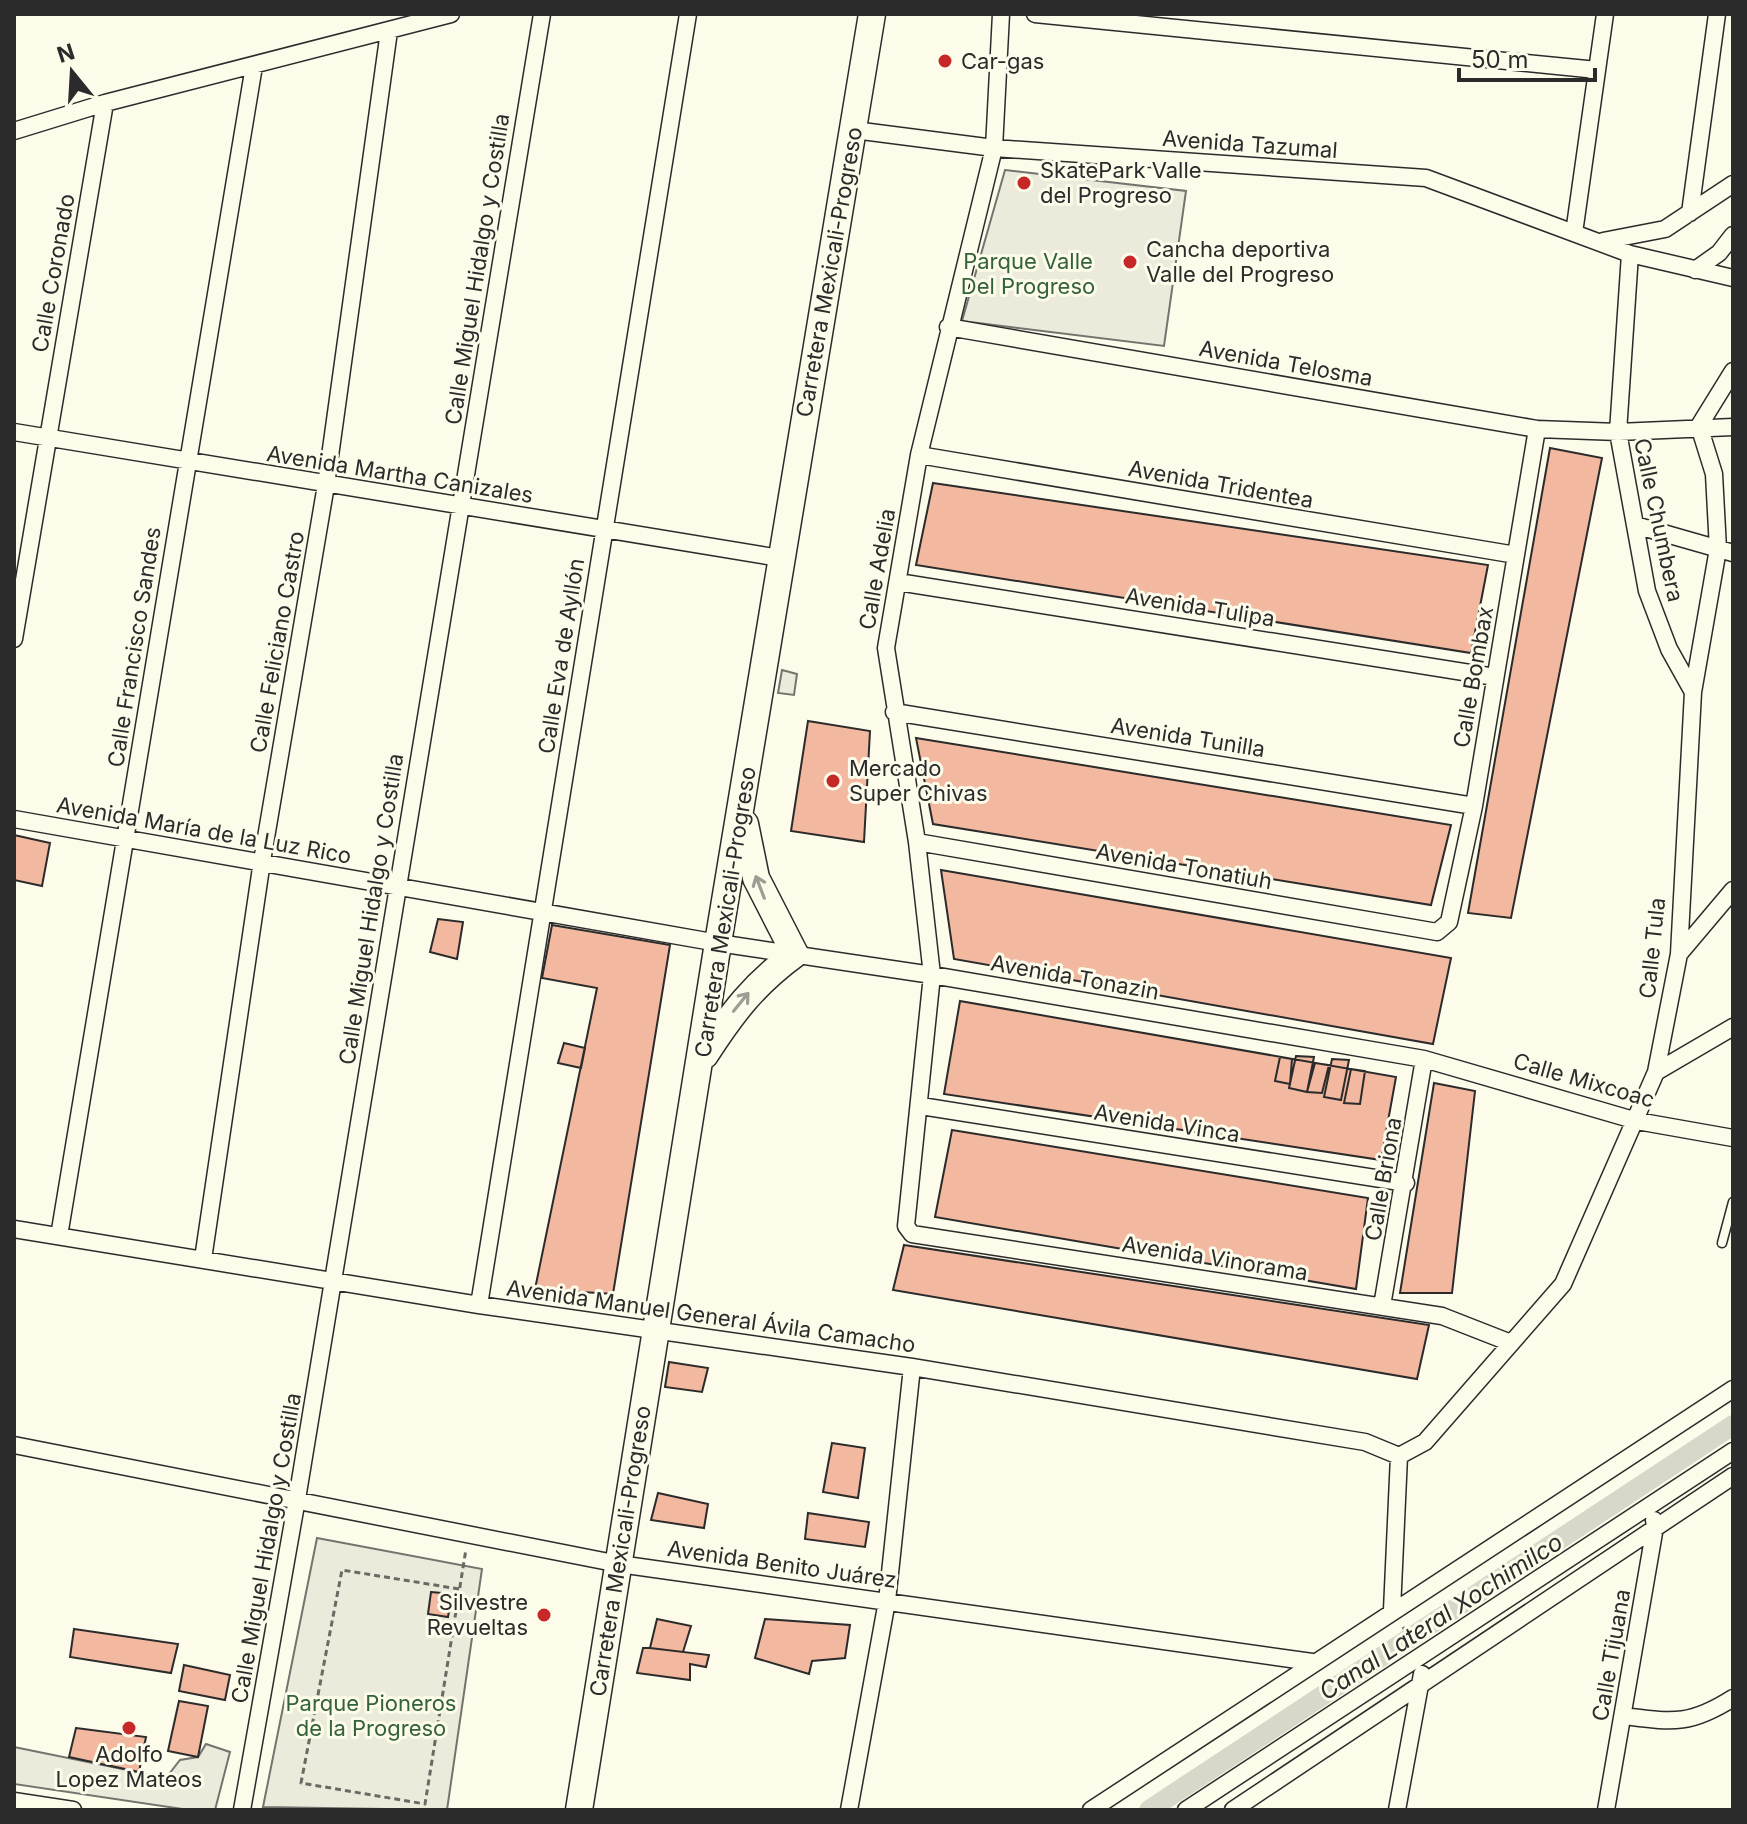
<svg xmlns="http://www.w3.org/2000/svg" width="1747" height="1824" viewBox="0 0 1747 1824" font-family="Inter,sans-serif">
<style>
.green{fill:#ecebdb;stroke:#74746e;stroke-width:2}
.lines{fill:none;stroke-linecap:round;stroke-linejoin:round}
.canal{stroke:#d8d7c9;stroke-width:20}
.building{fill:#f2b8a0;stroke:#2b2b2b;stroke-width:2}
.lane-casing{stroke:#2b2b2b;stroke-width:11}
.street-casing{stroke:#2b2b2b;stroke-width:19}
.primary-casing{stroke:#2b2b2b;stroke-width:29}
.path{stroke:#6a6964;stroke-width:3;stroke-dasharray:6 4;stroke-linecap:butt}
.lane{stroke:#fdfbea;stroke-width:8}
.street{stroke:#fdfbea;stroke-width:16}
.primary{stroke:#fdfbea;stroke-width:26}
.oneway{stroke:#9e9d94}
.poi-dot{fill:#c62828;stroke:#fdfbea;stroke-width:3}
.labels{text-anchor:middle;stroke-width:6;stroke-linejoin:round;paint-order:stroke}
.poi-label{font-size:22px;fill:#2b2b2b;stroke:#fdfbea;text-anchor:start}
.street-label{font-size:22px;fill:#2b2b2b;stroke:#fdfbea}
.park-label{font-size:22px;fill:#34623c;stroke:#fdfbea}
.water-label{font-size:24px;font-style:italic;fill:#2b2b2b;stroke:#fdfbea}
</style>
<rect width="100%" height="100%" fill="#fdfbea"/>
<path class="green" d="M1005 170 1186 191 1164 346 962 321Z
M782 670 797 674 794 695 778 693Z
M317 1538 482 1569 447 1810 263 1807Z
M206 1744 230 1752 215 1810H189L14 1784V1747L166 1778 180 1760 198 1757Z"/>
<g class="lines">
<path class="canal" d="M1149 1810 1733 1425"/>
</g>
<path class="building" d="M1550 448 1602 458 1511 918 1468 913Z
M933 483 1488 565 1471 653 916 565Z
M808 721 870 731 864 842 791 831Z
M916 738 1451 825 1431 905 933 824Z
M14 835 50 843 42 886 14 880Z
M941 870 1451 958 1433 1044 954 959Z
M438 919 463 922 457 959 430 952Z
M552 925 670 945 613 1294 535 1289 597 988 542 978Z
M960 1001 1396 1077 1381 1160 944 1094Z
M564 1043 585 1048 581 1068 558 1063Z
M1296 1056 1314 1057 1307 1092 1289 1088Z
M1280 1057 1292 1059 1290 1084 1275 1081Z
M1332 1059 1349 1060 1341 1100 1324 1097Z
M1315 1063 1329 1065 1322 1093 1307 1092Z
M1351 1069 1365 1071 1360 1104 1344 1103Z
M1434 1083 1475 1091 1452 1293H1400Z
M952 1130 1368 1198 1356 1289 935 1217Z
M904 1245 1429 1325 1417 1379 893 1290Z
M669 1362 708 1368 702 1392 665 1387Z
M832 1443 865 1448 858 1498 823 1492Z
M658 1493 708 1504 704 1528 651 1520Z
M808 1513 869 1522 865 1547 805 1539Z
M431 1592 452 1594 448 1617 428 1614Z
M657 1619 691 1626 683 1652 650 1648Z
M765 1619 850 1625 845 1658 812 1661 809 1674 755 1658Z
M74 1629 178 1644 171 1673 70 1657Z
M643 1648H650L709 1655 706 1667 690 1664V1680L637 1673Z
M184 1665 230 1675 225 1700 179 1691Z
M179 1701 208 1706 198 1757 168 1751Z
M76 1728 146 1737 139 1772 69 1757Z"/>
<g class="lines">
<g class="lane-casing">
<path id="lane" d="M1722 1243 1733 1202"/>
</g>
<g class="street-casing">
<path id="street" d="M1001 14 994 148 919 455 886 648 917 842 932 975 906 1226 912 1234 1442 1316 1511 1343
M1035 14 1597 70
M854 130 994 148 1426 178 1630 254 1733 278
M14 131 105 103 451 14
M1690 213 1717 14
M1574 233 1605 14
M1603 241 1665 229 1733 184
M1630 254 1618 432 1647 591 1669 649 1693 692
M1695 270 1719 253 1733 235
M948 327 1537 429 1618 432 1733 427
M14 432 780 558
M919 455 1516 555
M1635 525 1733 553
M898 582 1495 677
M14 639 105 103
M894 712 1474 806
M14 819 718 943 932 975 1424 1059 1637 1121 1733 1138
M917 842 1437 932 1449 922 1474 806 1537 429
M1679 954 1733 890
M1656 1072 1733 1027
M921 1106 1406 1183
M14 1229 479 1305 912 1367 1365 1442 1399 1456
M59 1236C126 846 186 455 254 66
M203 1259 262 861 326 485 389 31
M479 1305 688 14
M1382 1306 1424 1059
M14 1445 619 1564 1312 1662
M1399 1456 1425 1442 1563 1284 1656 1072 1679 954 1693 692 1718 549 1714 474 1699 426 1733 371
M1392 1610 1399 1456
M1623 1716C1672 1722 1689 1726 1733 1698
M14 1801 73 1810
M242 1810 297 1499 542 14
M849 1810 887 1601 912 1367
M1091 1810 1733 1389
M1186 1810 1733 1451
M1233 1810 1733 1476
M1397 1810 1422 1674
M1606 1810 1655 1527 1654 1520"/>
</g>
<g class="primary-casing">
<path id="primary" d="M705 1055C732 1013 754 984 795 954L756 878 745 824
M579 1810 718 943 872 14"/>
</g>
<path class="path" d="M459 1589 342 1570 301 1783 425 1804 466 1549
M1403 1627 1411 1641"/>
<use href="#lane" class="lane"/>
<use href="#street" class="street"/>
<use href="#primary" class="primary"/>
</g>
<defs><path id="oneway-shaft" d="M-6 0H5M1.5-3L5.5 0L1.5 3" fill="none" stroke-width="1.6" stroke-linecap="round" stroke-linejoin="round" transform="scale(2)"/></defs>
<g class="oneway">
<use href="#oneway-shaft" transform="translate(760 887) rotate(-111)"/>
<use href="#oneway-shaft" transform="translate(741 1002) rotate(-51)"/>
</g>
<g class="poi-dot">
<circle cx="945" cy="61" r="8"/>
<circle cx="1024" cy="183" r="8"/>
<circle cx="1130" cy="262" r="8"/>
<circle cx="833" cy="781" r="8"/>
<circle cx="544" cy="1615" r="8"/>
<circle cx="129" cy="1728" r="8"/>
</g>
<g class="labels">
<g class="poi-label">
<text x="961" y="69">Car-gas</text>
<text x="1040" y="178">SkatePark Valle<tspan x="1040" dy="25">del Progreso</tspan></text>
<text x="1146" y="257">Cancha deportiva<tspan x="1146" dy="25">Valle del Progreso</tspan></text>
<text x="849" y="776">Mercado<tspan x="849" dy="25">Super Chivas</tspan></text>
<text x="528" y="1610" text-anchor="end">Silvestre<tspan x="528" dy="25">Revueltas</tspan></text>
<text x="129" y="1762" text-anchor="middle">Adolfo<tspan x="129" dy="25">Lopez Mateos</tspan></text>
</g>
<g class="street-label">
<text transform="translate(1250 144) rotate(4)" y="8">Avenida Tazumal</text>
<text transform="translate(477 269) rotate(-81)" y="8">Calle Miguel Hidalgo y Costilla</text>
<text transform="translate(829 272) rotate(-80)" y="8">Carretera Mexicali-Progreso</text>
<text transform="translate(53 273) rotate(-80)" y="8">Calle Coronado</text>
<text transform="translate(1286 363) rotate(10)" y="8">Avenida Telosma</text>
<text transform="translate(400 474) rotate(9)" y="8">Avenida Martha Canizales</text>
<text transform="translate(1221 484) rotate(10)" y="8">Avenida Tridentea</text>
<text transform="translate(1659 520) rotate(78)" y="8">Calle Chumbera</text>
<text transform="translate(877 569) rotate(-80)" y="8">Calle Adelia</text>
<text transform="translate(1200 607) rotate(9)" y="8">Avenida Tulipa</text>
<text transform="translate(277 642) rotate(-80)" y="8">Calle Feliciano Castro</text>
<text transform="translate(134 647) rotate(-81)" y="8">Calle Francisco Sandes</text>
<text transform="translate(561 656) rotate(-81)" y="8">Calle Eva de Ayllón</text>
<text transform="translate(1473 677) rotate(-80)" y="8">Calle Bombax</text>
<text transform="translate(1188 737) rotate(9)" y="8">Avenida Tunilla</text>
<text transform="translate(204 830) rotate(10)" y="8">Avenida María de la Luz Rico</text>
<text transform="translate(1184 866) rotate(10)" y="8">Avenida Tonatiuh</text>
<text transform="translate(371 909) rotate(-81)" y="8">Calle Miguel Hidalgo y Costilla</text>
<text transform="translate(725 912) rotate(-81)" y="8">Carretera Mexicali-Progreso</text>
<text transform="translate(1652 948) rotate(-84)" y="8">Calle Tula</text>
<text transform="translate(1075 977) rotate(10)" y="8">Avenida Tonazin</text>
<text transform="translate(1584 1080) rotate(16)" y="8">Calle Mixcoac</text>
<text transform="translate(1167 1123) rotate(9)" y="8">Avenida Vinca</text>
<text transform="translate(1383 1179) rotate(-80)" y="8">Calle Briona</text>
<text transform="translate(1215 1258) rotate(9)" y="8">Avenida Vinorama</text>
<text transform="translate(711 1316) rotate(8)" y="8">Avenida Manuel General Ávila Camacho</text>
<text transform="translate(266 1548) rotate(-80)" y="8">Calle Miguel Hidalgo y Costilla</text>
<text transform="translate(620 1551) rotate(-81)" y="8">Carretera Mexicali-Progreso</text>
<text transform="translate(782 1564) rotate(8)" y="8">Avenida Benito Juárez</text>
<text transform="translate(1611 1655) rotate(-80)" y="8">Calle Tijuana</text>
</g>
<g class="park-label">
<text x="1028" y="269">Parque Valle<tspan x="1028" dy="25">Del Progreso</tspan></text>
<text x="371" y="1711">Parque Pioneros<tspan x="371" dy="25">de la Progreso</tspan></text>
</g>
<g class="water-label">
<text transform="translate(1441 1617) rotate(-33)" y="8">Canal Lateral Xochimilco</text>
</g>
</g>
<rect width="1747" height="1824" fill="none" stroke="#2b2b2b" stroke-width="32"/>
<g transform="translate(72 72) rotate(342)" stroke="#fdfbea" stroke-width="6" paint-order="stroke">
<path d="M0-6L14 30L0 20L-14 30Z" fill="#2b2b2b"/>
<text y="-12" font-size="22" font-weight="bold" text-anchor="middle" fill="#2b2b2b">N</text>
</g>
<path d="M1459 68v12h136v-12" fill="none" stroke="#2b2b2b" stroke-width="4"/>
<text x="1471" y="68" font-size="24" fill="#2b2b2b" stroke="#fdfbea" stroke-width="6" paint-order="stroke">50 m</text>
</svg>
